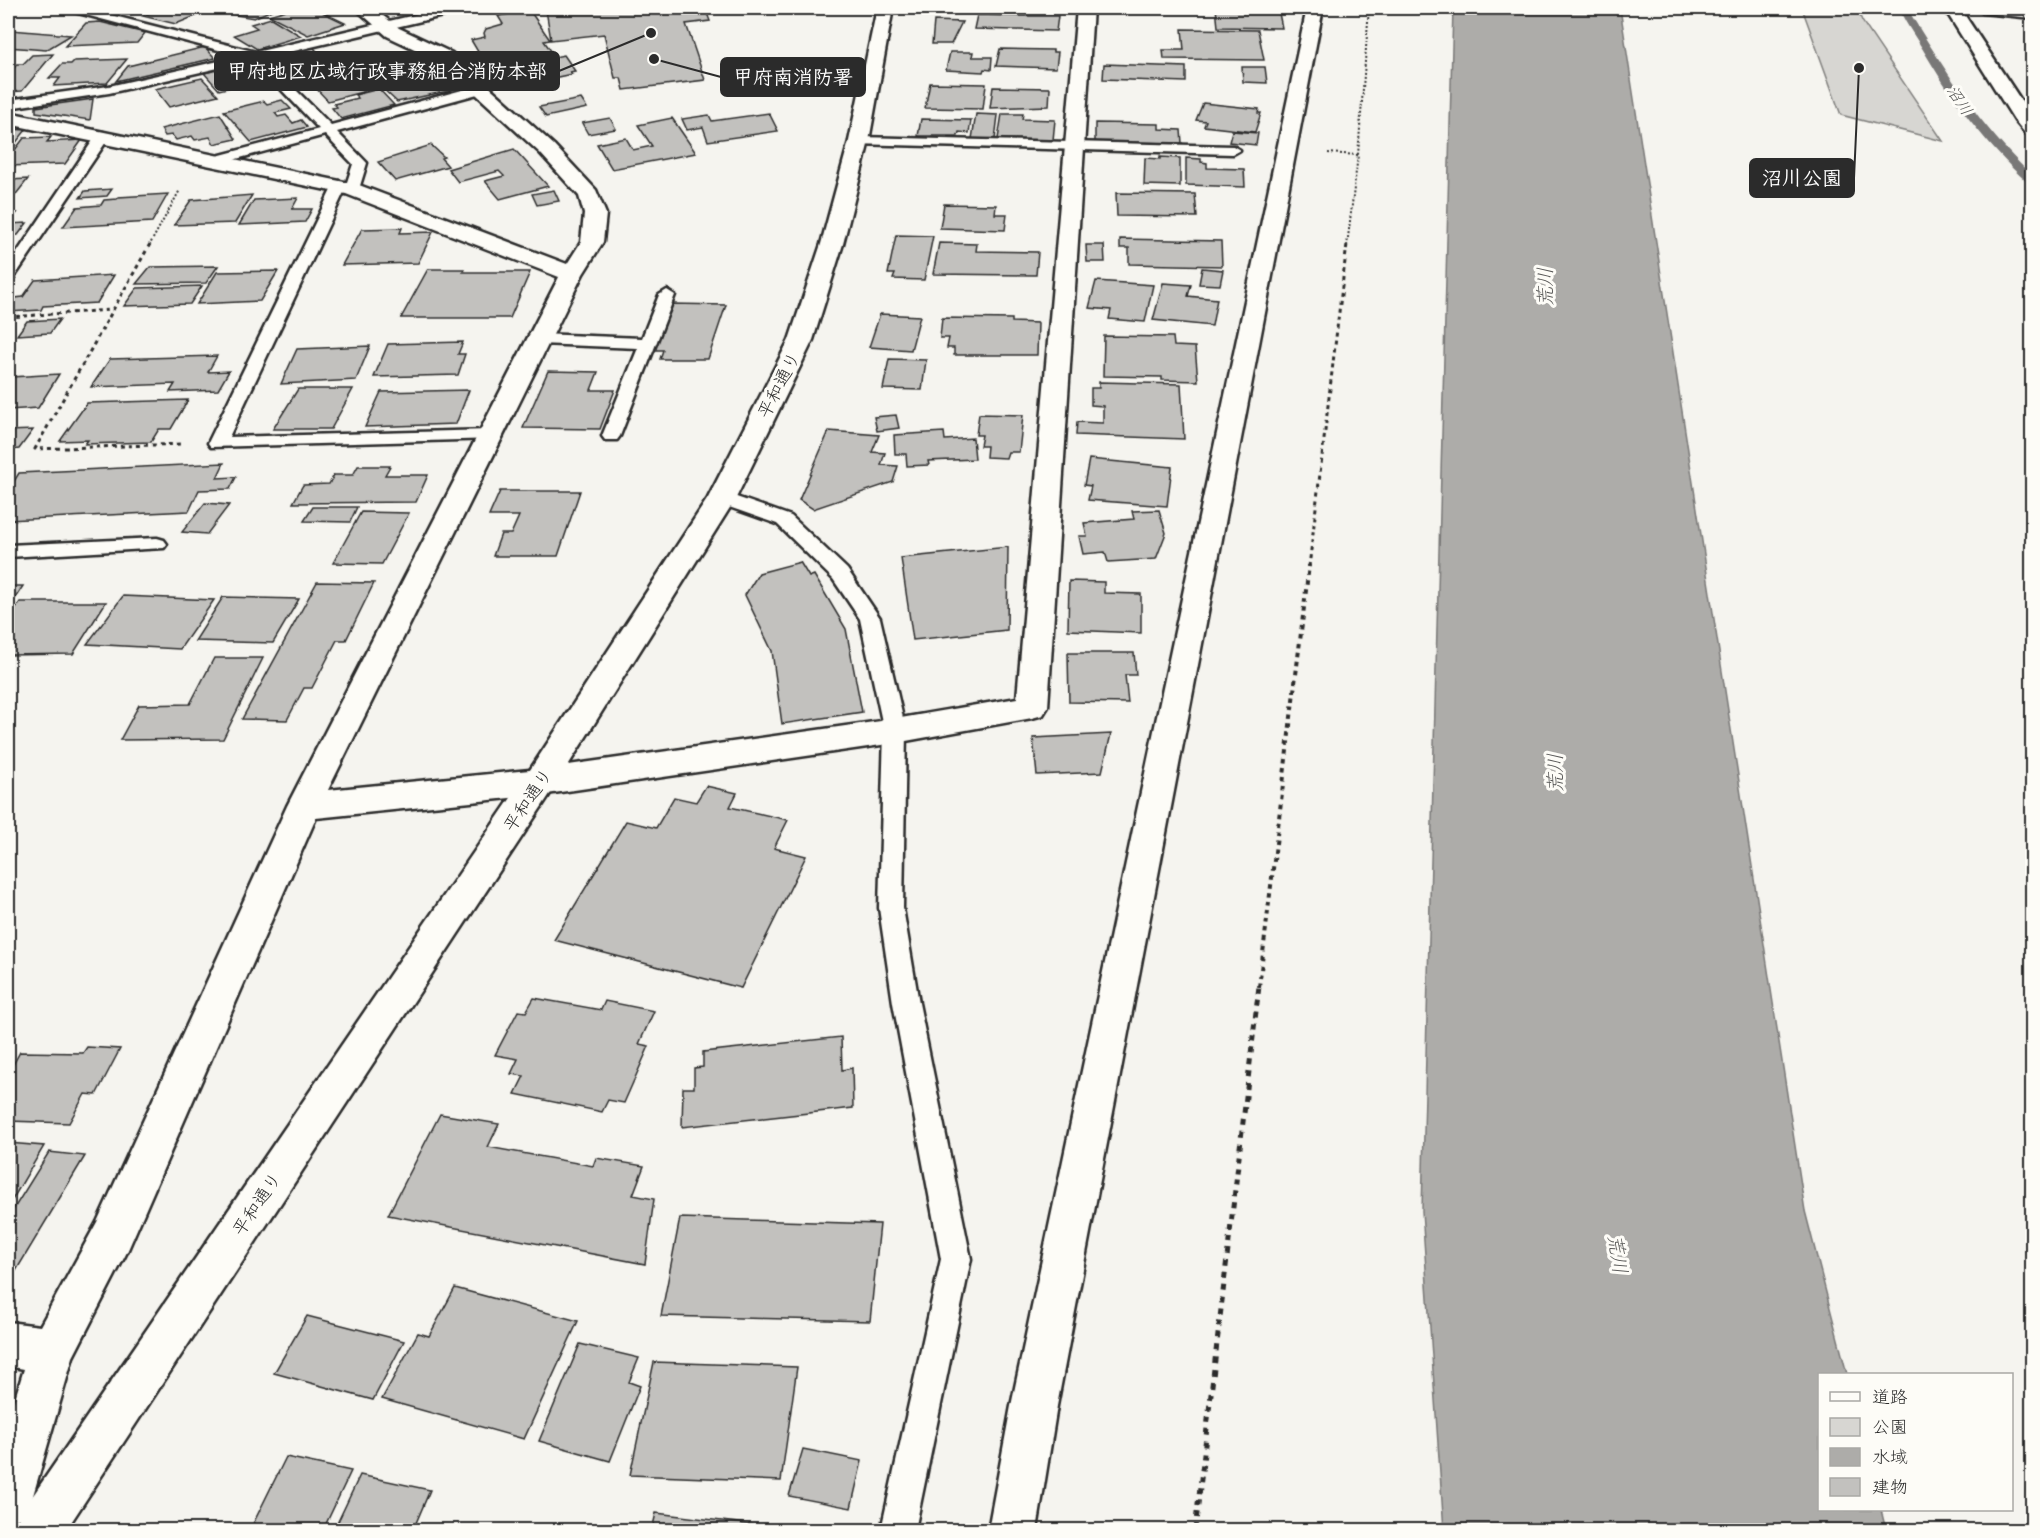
<svg xmlns="http://www.w3.org/2000/svg" width="2040" height="1538" viewBox="0 0 2040 1538" font-family="'Gochi Hand','Klee One',sans-serif">
<style>
.green{fill:#d7d6d2;stroke:#81807e;stroke-width:1.5}
.water{fill:#adaca9;stroke:#797877;stroke-width:1.5}
.lines{fill:none;stroke-linecap:round;stroke-linejoin:round}
.stream{fill:#797877;fill-rule:evenodd}
.building{fill:#c2c1be;stroke:#2b2b2b;stroke-width:1.5}
.service-casing{stroke:#2b2b2b;stroke-width:5}
.minor-casing{stroke:#2b2b2b;stroke-width:5}
.tertiary-casing{stroke:#2b2b2b;stroke-width:5}
.trunk-casing{stroke:#2b2b2b;stroke-width:5}
.path-far3{stroke:#2b2b2b;stroke-width:2;stroke-dasharray:2 2;stroke-linecap:butt}
.path-far2{stroke:#2b2b2b;stroke-width:3;stroke-dasharray:4 4;stroke-linecap:butt}
.path-far1{stroke:#2b2b2b;stroke-width:4;stroke-dasharray:4.5 4.5;stroke-linecap:butt}
.path{stroke:#2b2b2b;stroke-width:5;stroke-dasharray:6 6;stroke-linecap:butt}
.service{fill:#fdfcf7;fill-rule:evenodd}
.minor{fill:#fdfcf7;fill-rule:evenodd}
.tertiary{fill:#fdfcf7;fill-rule:evenodd}
.trunk{fill:#fdfcf7;fill-rule:evenodd}
.labels{text-anchor:middle;stroke-width:6;stroke-linejoin:round;paint-order:stroke}
.far-water-label{font-size:16px;font-style:italic;fill:#585857;stroke:#fdfcf7}
.street-label{font-size:18px;fill:#2b2b2b;stroke:#fdfcf7}
.water-label{font-size:20px;font-style:italic;fill:#585857;stroke:#fdfcf7}
.leader{fill:none;stroke:#2b2b2b;stroke-width:2}
.callout-dot{fill:#2b2b2b;stroke:#fdfcf7;stroke-width:2}
.callout{fill:#2b2b2b;stroke:#2b2b2b;stroke-width:2}
.callout-label{font-size:20px;text-anchor:middle;font-weight:bold;fill:#fff}
</style>
<rect width="100%" height="100%" fill="#f5f4ef"/>
<filter id="ink" filterUnits="userSpaceOnUse"><feTurbulence type="fractalNoise" baseFrequency=".0167" numOctaves="2"/><feDisplacementMap in="SourceGraphic" scale="12" xChannelSelector="R" yChannelSelector="G"/><feConvolveMatrix kernelMatrix="1 2 1 2 8 2 1 2 1" color-interpolation-filters="sRGB"/></filter>
<g filter="url(#ink)">
<path class="green" d="M1802 8H1857L1862 21 1943 141 1841 115Z"/>
<path class="water" d="M1453 8H1620L1805 1211 1847 1374H1820V1510H1881L1886 1530H1444L1422 1211Z"/>
<g class="lines">
<path class="stream" d="M1899 8H1907C1944 69 1980 127 2032 175V184L2028 183C1985 144 1951 98 1922 48 1914 35 1904 21 1899 8Z"/>
</g>
<path class="building" d="M106 8H147L131 14Z
M162 8H201L210 10 176 24 143 16Z
M219 8H276L254 18 212 11Z
M293 8 301 10 323 8 330 11 324 13 345 23 308 35 269 15Z
M570 8H705L710 21 686 24 705 80 624 90 621 78H615L604 34 551 40 546 10Z
M1216 8H1278L1282 28 1218 27Z
M530 11 550 40 544 41 554 55 487 67 471 40 485 37 484 33 486 29 503 24 498 16Z
M977 15 1019 16H1058L1056 31 974 29Z
M271 18 301 36 257 49 234 35 257 28 251 24Z
M934 21 962 22 951 44H932Z
M100 22 145 33 137 43 65 46 86 23Z
M1182 29 1258 30 1264 60 1164 59 1163 50H1184Z
M11 30 71 35 46 50 8 47V32Z
M205 47 215 58 116 81 128 66Z
M313 47 330 65 321 67 318 63 298 68 292 62 285 63 277 55Z
M1000 49 1053 50V52H1058L1056 68 996 66Z
M950 52H973L972 57H992L991 70 984 69 983 72 946 70Z
M53 54 22 91 8 92V76L17 64H23L32 55Z
M564 55 575 71 570 72 572 74 510 87 497 68Z
M127 59 107 83 54 86 60 78H49L62 64H71L74 61Z
M245 63 260 74 255 76 259 80 219 90 204 73Z
M1104 64 1186 67V82L1103 79Z
M1242 67H1265L1267 83 1243 82Z
M359 71 377 88 328 101 311 83Z
M433 74 452 90 397 102 380 86Z
M202 78 218 95 169 107 155 89Z
M930 83 986 84 983 109 925 108Z
M993 87 1050 88 1049 106 990 108Z
M379 89 394 105 341 119 332 108 337 107 334 104 358 98 355 95Z
M93 99 90 120 36 112V107Z
M581 99 587 108 546 117 539 107Z
M282 100 291 109 275 113 278 117 286 115 293 123 301 120 307 127 251 142 224 111 264 101 267 104Z
M1203 103 1259 109 1258 113H1261L1255 132 1204 126 1206 121 1196 120Z
M769 113 778 131 708 141 703 127 687 130 682 119 709 115 712 121Z
M220 114 236 139 214 144 210 137 195 140 192 136 176 140 172 135 165 136 161 129Z
M976 114 998 115 995 139H972Z
M1002 114H1023L1022 119 1055 120 1053 140 998 139Z
M610 118 616 129 588 134 582 123Z
M672 118 696 153 612 169 597 144 626 138 633 150 652 146 638 125Z
M921 119 971 120 969 133 959 132 958 136H918Z
M1095 123 1159 124V129L1181 130 1182 143 1095 142Z
M8 129 26 130 10 150H8Z
M1232 131 1258 133 1256 145 1229 142Z
M51 137 47 142 82 140 65 164 8 166V159L24 138Z
M431 145 444 157 441 158 448 166 395 181 378 162Z
M514 149 548 186 500 199 485 181 504 176 499 171 458 182 448 169Z
M1160 157 1180 158V186L1144 185 1145 158 1160 159Z
M1186 158 1201 159V162L1207 163V168L1244 169 1245 187 1186 185Z
M28 179 13 198H8V180Z
M112 189 107 196 80 198 85 191Z
M554 190 559 201 537 205 532 194Z
M1116 193 1195 194 1197 217 1117 216Z
M168 194 152 222 63 227 77 207 101 205 104 200 117 199 118 197Z
M252 195 235 223 174 225 191 200Z
M298 198 292 209H312L305 222 239 225 254 200Z
M944 204 996 205 995 214H1007L1005 230 940 228Z
M17 213 8 224 27 223 18 235 8 236V214Z
M402 228 400 233 433 232 418 263 342 265 362 229Z
M896 235 933 236 924 280 893 279 895 274H888Z
M1120 239 1221 241 1222 266 1129 264V248H1120Z
M939 243 977 244 976 251 1038 252 1036 275 933 274Z
M1086 245H1104L1105 262H1087Z
M218 266 206 283 136 284 150 267Z
M1202 268 1223 270 1220 285 1199 284Z
M428 269H464L463 272H530L510 318H401Z
M278 271 260 301 197 304 217 272Z
M114 275 97 303 43 306 41 310 8 312 15 298 23 297 35 280Z
M1096 281 1153 285 1145 322 1109 319 1111 310 1089 308Z
M1163 283 1191 285 1188 296 1217 299 1212 326 1153 320Z
M202 286 190 304 124 306 137 288Z
M672 304 726 305 708 359H660L663 350H654Z
M880 314 920 316 911 350 869 347Z
M942 318 1012 319V322L1038 323 1037 355H954V348H947L949 338H940Z
M60 319 50 333 17 335 27 321Z
M1104 336 1173 337 1174 346 1195 347 1198 381 1162 380V377L1103 376Z
M463 342 458 354H465L458 375 374 377 388 344Z
M370 346 356 380 281 384 297 349Z
M217 356 208 372 229 371 218 390 170 392 175 384 91 387 110 359Z
M889 359 926 360 922 390 883 389Z
M548 371 598 372 591 390H615L600 429 523 428Z
M59 374 38 408 8 410V382L11 377Z
M1099 382 1181 384 1184 439 1076 435 1077 422 1103 423V406L1091 405V388H1099Z
M298 389H353L331 429H273Z
M469 390 456 424 365 427 381 392Z
M188 400 171 429H159L151 442 85 444 88 440 60 441 87 403Z
M979 414 1023 415 1019 452H1008L1006 458 986 457 987 446H980L982 435H976Z
M896 415 899 428 877 431 874 417Z
M33 430 19 449 11 450 8 455V431Z
M829 431 879 435 872 452 885 453 881 465 898 466 893 482 813 509 799 500Z
M944 432 945 440 973 438 975 459 928 461 929 465 907 466 906 454H895L894 435Z
M1089 459 1172 467 1167 506 1088 500 1091 486 1084 485Z
M224 463 217 478 236 477 230 489 199 490 189 511 8 520V491L19 473Z
M358 466H390L385 475H428L416 502 293 503 303 485 329 484 334 475H353Z
M500 491H580L558 556H493L501 534H511L519 516H489Z
M205 503 229 505 207 534 182 532Z
M313 507H357L350 522 304 521Z
M1159 510 1166 533 1156 559 1108 562 1105 552 1083 554 1079 536H1087L1084 523 1134 519 1132 511Z
M361 512 409 513 382 564 333 563Z
M1008 547 1007 630 913 640 901 558Z
M800 562 809 577 814 575 846 629 862 712 782 724 772 651 745 595 759 573Z
M1069 581 1104 582V593L1141 594V633L1068 630Z
M317 582 374 583 346 640H337L312 688H304L287 720 242 719Z
M8 586H23L8 609Z
M123 596 214 600 180 649 87 644Z
M223 597 299 599 273 643 195 641Z
M20 602H106L73 654 8 655V620Z
M1068 653H1134L1136 675H1125L1128 703 1069 702Z
M214 658H263L223 739 120 740 139 705 190 704Z
M1111 734 1102 772 1037 775 1033 738Z
M706 786 737 793 730 807 788 820 774 848 806 856 741 988 554 940 626 821 656 828 674 797 696 802Z
M534 998 601 1010 605 1001 654 1011 639 1044 649 1046 624 1103 608 1100 602 1112 515 1094 524 1076 511 1074 518 1059 495 1055 518 1011 526 1012Z
M841 1037 842 1070 852 1068 853 1108 682 1127 683 1088H694V1068L703 1067V1052Z
M87 1047 120 1049 96 1095 85 1094 69 1123 8 1121V1074L20 1052 83 1053Z
M440 1114 499 1124 488 1147 593 1166 596 1158 644 1166 633 1195 654 1199 645 1264 388 1215Z
M8 1143 44 1146 8 1207Z
M49 1152 85 1156 8 1284V1218Z
M680 1218 880 1224 870 1321 661 1316Z
M455 1288 578 1321 524 1439 382 1399 418 1333 429 1336Z
M307 1316 404 1341 373 1400 274 1373Z
M580 1344 639 1358 629 1382 640 1386 610 1461 539 1441Z
M654 1362 797 1367 781 1481 630 1475Z
M803 1449 862 1461 851 1508 789 1496Z
M286 1457 351 1471 323 1530H250Z
M360 1475 430 1490 413 1530H334Z
M656 1513 787 1529 652 1530Z"/>
<g class="lines">
<g class="service-casing">
<path id="service" d="M66 8H83L256 52 432 11 450 8H469L464 11 264 58 331 125 481 85 487 89 485 92 337 132 367 163 359 189 352 193 345 190 229 437 490 430 496 431 499 435 496 439 211 447 208 443 333 186 340 182 346 185 353 164 325 135 218 164 213 163 211 160 213 157 319 129 253 60 109 93 8 108V100L109 86 241 56 67 10Z
M103 132 110 136 13 279 8 280V266L98 133Z
M859 137 1233 146 1240 150 1233 154 854 144 852 141Z
M667 290 675 295 620 436 617 440H605L602 436 638 348 539 344 531 339 539 334 642 338 659 295Z
M722 492 791 516 847 569 880 618 906 731 903 908 919 1003 971 1259 915 1530H881L941 1259 893 1003 879 908 884 731 860 619 833 579 777 524 715 502 713 498 715 494Z
M157 538 164 540 167 544 164 548 8 557V545Z"/>
</g>
<g class="minor-casing">
<path id="minor" d="M355 8H373L399 28 452 53 554 145 596 190 606 214 603 242 583 274 328 790 540 769 895 719 1017 698 1077 8H1093L1048 707 1043 715 1032 718 895 743 540 795 316 818 127 1252 73 1357 32 1499 25 1516 8 1523V1421L24 1369 8 1366V1322L40 1326 97 1222 287 806 559 277 346 194 8 124V112L359 185 567 264 581 242 584 214 579 196 540 153 440 61 387 36Z
M1944 8H1960L2032 117V135L2025 133 2015 121Z
M1975 8H2032V18L1983 13Z"/>
</g>
<g class="tertiary-casing">
<path id="tertiary" d="M1307 8H1323L1057 1406 1037 1530H988L1011 1406Z"/>
</g>
<g class="trunk-casing">
<path id="trunk" d="M877 8H893L869 141 843 244 813 340 736 498 552 791 66 1530H14L21 1513 528 773 708 498 789 340 821 244 849 141Z"/>
</g>
<path class="path-far3" d="M1328 153 1358 155
M149 246 180 190
M1347 246 1358 155 1369 8"/>
<path class="path-far2" d="M150 244 35 449 183 444
M8 317 112 310
M1309 567 1347 244"/>
<path class="path-far1" d="M1259 987 1309 565"/>
<path class="path" d="M1195 1530 1259 986"/>
<use href="#service" class="service"/>
<use href="#minor" class="minor"/>
<use href="#tertiary" class="tertiary"/>
<use href="#trunk" class="trunk"/>
</g>
</g>
<g class="labels">
<g class="far-water-label">
<text transform="translate(1960 100) rotate(56)" y="6">沼川</text>
</g>
<g class="street-label">
<text transform="translate(779 385) rotate(-63)" y="6">平和通り</text>
<text transform="translate(528 800) rotate(-56)" y="6">平和通り</text>
<text transform="translate(257 1204) rotate(-56)" y="6">平和通り</text>
</g>
<g class="water-label">
<text transform="translate(1545 287) rotate(-91)" y="7">荒川</text>
<text transform="translate(1555 773) rotate(-91)" y="7">荒川</text>
<text transform="translate(1618 1254) rotate(81)" y="7">荒川</text>
</g>
</g>
<path class="leader" d="M651 33L559 71M654 59L721 77M1859 68L1854 178"/>
<g class="callout-dot">
<circle cx="651" cy="33" r="6"/>
<circle cx="654" cy="59" r="6"/>
<circle cx="1859" cy="68" r="6"/>
</g>
<g class="callout">
<rect x="215" y="52" width="344" height="38" rx="6"/>
<rect x="721" y="58" width="144" height="38" rx="6"/>
<rect x="1750" y="159" width="104" height="38" rx="6"/>
</g>
<g class="callout-label">
<text x="387" y="78">甲府地区広域行政事務組合消防本部</text>
<text x="793" y="84">甲府南消防署</text>
<text x="1802" y="185">沼川公園</text>
</g>
<rect width="2040" height="1538" fill="none" stroke="#fdfcf7" stroke-width="30"/>
<rect x="15" y="15" width="2010" height="1508" fill="none" stroke="#2b2b2b" stroke-width="2" filter="url(#ink)"/>
<rect x="1818" y="1373" width="195" height="138" fill="#fdfcf7" stroke="#a9a8a5" stroke-width="1.5"/>
<rect x="1830" y="1392" width="30" height="9" fill="#fdfcf7" stroke="#a9a8a5" stroke-width="1.5"/>
<text x="1872" y="1403" font-size="18" fill="#2b2b2b">道路</text>
<rect x="1830" y="1418" width="30" height="18" fill="#d7d6d2" stroke="#a9a8a5" stroke-width="1.5"/>
<text x="1872" y="1433" font-size="18" fill="#2b2b2b">公園</text>
<rect x="1830" y="1448" width="30" height="18" fill="#adaca9" stroke="#a9a8a5" stroke-width="1.5"/>
<text x="1872" y="1463" font-size="18" fill="#2b2b2b">水域</text>
<rect x="1830" y="1478" width="30" height="18" fill="#c2c1be" stroke="#a9a8a5" stroke-width="1.5"/>
<text x="1872" y="1493" font-size="18" fill="#2b2b2b">建物</text>
</svg>
